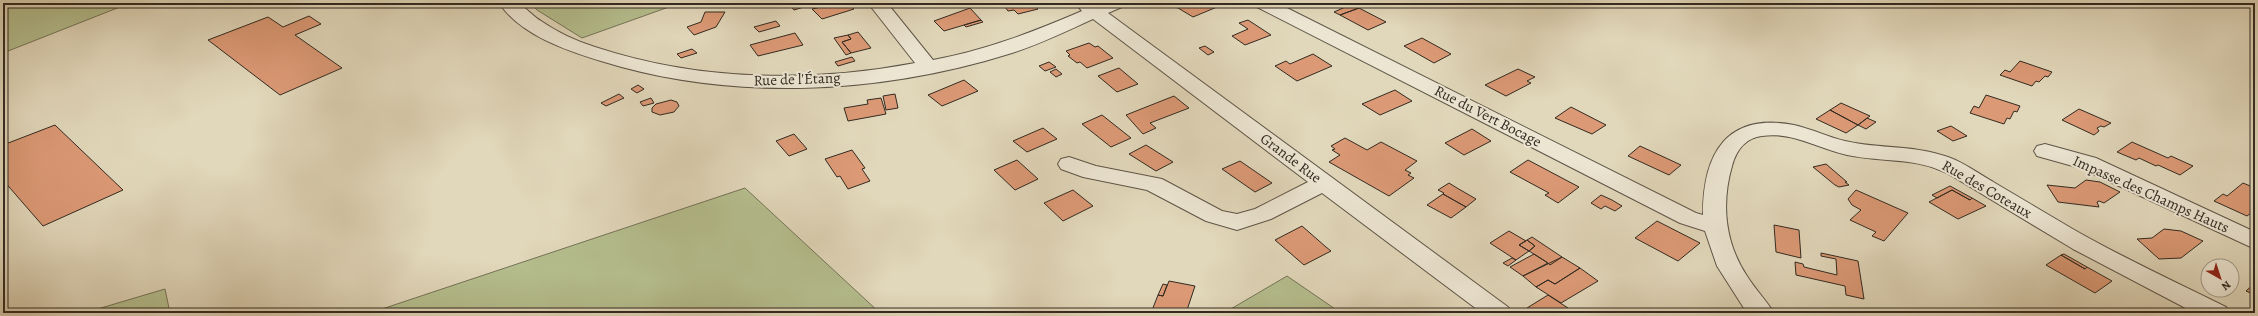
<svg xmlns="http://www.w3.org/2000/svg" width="2258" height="316" viewBox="0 0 2258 316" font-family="Alegreya,serif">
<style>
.green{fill:#b5be8e;stroke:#747458}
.building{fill:#db9975;stroke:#322a21}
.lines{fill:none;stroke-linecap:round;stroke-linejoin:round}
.minor-casing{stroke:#5e5547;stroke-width:2}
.minor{fill:#ece5d2;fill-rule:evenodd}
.labels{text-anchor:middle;stroke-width:4;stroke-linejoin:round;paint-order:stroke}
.street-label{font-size:15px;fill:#322a21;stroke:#ece5d2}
</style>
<rect width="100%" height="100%" fill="#e1d7ba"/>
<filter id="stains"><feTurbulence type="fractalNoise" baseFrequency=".005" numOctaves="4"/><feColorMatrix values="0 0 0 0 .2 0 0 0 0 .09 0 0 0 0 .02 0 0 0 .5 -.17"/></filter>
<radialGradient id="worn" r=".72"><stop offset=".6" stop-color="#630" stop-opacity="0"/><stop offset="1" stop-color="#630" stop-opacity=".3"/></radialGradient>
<path class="green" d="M3 3H130L3 53Z
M530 3H680L582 38 537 10Z
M745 188 880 313H370Z
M1287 276 1341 313H1224Z
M165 289 170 313H84Z"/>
<path class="building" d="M788 3H805L807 6 794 10Z
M840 3H848L854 9 822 19 812 9Z
M1002 3H1033L1038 9 1018 14 1014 10 1008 11Z
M1177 3H1184L1186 4 1177 8 1172 5Z
M1190 3H1211L1217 7 1193 17 1178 8Z
M1352 4 1359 8 1340 15 1334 12Z
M970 8 981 20 944 31 934 21Z
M1359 8 1386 22 1368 30 1340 15Z
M705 12H725L716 27 694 35 687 27 701 22Z
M309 16 321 24 295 35 342 68 280 95 208 40 268 17 283 27Z
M981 20 983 22 966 27 964 25Z
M1248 20 1271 35 1245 45 1232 36 1248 29 1239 23Z
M776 21 780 26 759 32 754 27Z
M858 32 871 48 851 53 842 42 851 39 848 35Z
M795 33 803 45 758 56 750 45Z
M848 35 851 39 842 42 851 53 846 55 834 38Z
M1422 38 1451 54 1434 63 1404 46Z
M1089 43 1095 47 1098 46 1113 58 1087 68 1080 62 1077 63 1068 56 1070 55 1066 51Z
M1205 46 1214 52 1208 55 1199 48Z
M692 49 697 53 681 58 677 54Z
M1313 54 1332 66 1297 81 1275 66 1286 61 1290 64Z
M852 57 855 61 838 66 835 62Z
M2020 61 2052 72 2048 77 2045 76 2039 82 2036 81 2032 86 2000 75 2005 70 2010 72Z
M1049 62 1056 67 1045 71 1039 66Z
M1119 68 1138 84 1117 92 1098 76Z
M1056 69 1062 74 1056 77 1050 72Z
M1518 69 1535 77 1527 81 1531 83 1506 96 1485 85Z
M964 80 978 91 942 106 928 95Z
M638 85 644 89 637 93 631 89Z
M1395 90 1412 101 1380 115 1362 104Z
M619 94 624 98 606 106 601 103Z
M895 94 898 108 886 110 883 96Z
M1986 95 2020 106 2017 112 2014 111 2010 119 2007 118 2004 124 1970 113 1974 106 1979 108Z
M1174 96 1189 108 1150 123 1156 128 1143 134 1126 115Z
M651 98 654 103 643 106 640 102Z
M881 98 886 114 848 121 844 108 868 104 867 100Z
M671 100 677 102 679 106 674 112 660 115 652 112V108L656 104Z
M1841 103 1870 116 1858 125 1830 110Z
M1571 107 1606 125 1592 134 1555 118Z
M2079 109 2111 123 2104 127 2101 126 2097 128 2099 131 2094 135 2062 120Z
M1830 110 1858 125 1846 133 1816 119Z
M1102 115 1131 138 1111 147 1082 124Z
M1867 118 1876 122 1866 129 1858 125Z
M55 125 123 190 43 226 3 180V145Z
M1951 126 1967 136 1953 141 1937 131Z
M1043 128 1057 139 1027 152 1013 141Z
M1472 129 1491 141 1464 155 1445 143Z
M794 134 807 149 789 156 776 141Z
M1345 138 1367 150 1381 142 1417 161 1405 170 1411 173 1408 175 1414 178 1389 196 1329 162 1340 155 1332 150 1335 149 1331 146Z
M2132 142 2168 158 2171 156 2193 166 2180 175 2158 165 2156 166 2139 158 2136 160 2117 152Z
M1146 145 1173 162 1156 171 1129 154Z
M1640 146 1681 165 1669 175 1628 156Z
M852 150 865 168 862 169 870 181 848 189 840 176 837 177 825 159Z
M1017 160 1038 179 1015 190 994 170Z
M1528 160 1579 187 1558 203 1545 195 1549 193 1510 172Z
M1240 161 1272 183 1255 192 1222 169Z
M1826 164 1847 182H1845L1849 185 1839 187 1835 185 1813 167Z
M2086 180 2100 182 2120 192 2104 203 2099 201 2097 202 2099 207 2058 202 2047 185 2075 188Z
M1449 183 1457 188 1476 199 1466 207 1443 194 1444 193 1438 190Z
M2243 183 2255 188V210L2247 216 2214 201 2223 194 2227 196Z
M1950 186 1972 198 1970 200 1952 190 1937 198 1932 195Z
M1073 190 1093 206 1063 221 1044 203Z
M1856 190 1908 213 1884 241 1872 236 1876 232 1850 220 1861 210 1852 205 1848 199Z
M1952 190 1970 200 1972 198 1986 206 1958 219 1929 202Z
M1443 194 1466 207 1451 218 1427 205Z
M1601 195 1612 200 1622 206 1615 211 1605 206 1601 209 1591 203Z
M1657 221 1700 243 1678 261 1635 238Z
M1774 225 1799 230 1801 258 1776 252Z
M1302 226 1326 247 1331 251 1304 265 1275 240Z
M2164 229 2181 231 2203 241 2181 258 2159 259 2137 239 2152 238Z
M1509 231 1526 241 1519 245 1529 251 1516 260 1490 243Z
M1532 237 1562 257 1550 265 1548 263 1529 251 1535 246 1527 240Z
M1527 240 1535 246 1529 251 1519 245Z
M1821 253 1858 261 1864 299 1846 295 1845 286 1796 275 1795 262 1803 264 1804 267 1837 275 1836 259 1821 256Z
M1534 254 1548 263 1523 276 1510 267Z
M2064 254 2087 267 2085 269 2061 255Z
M2061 255 2085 269 2087 267 2112 281 2095 293 2046 265Z
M1562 257 1580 268 1555 284 1548 280 1536 287 1523 276Z
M1512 258 1516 260 1508 266 1503 263Z
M1580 268 1598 281 1561 303 1536 287 1548 280 1555 284Z
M1169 281 1195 286 1186 313H1151L1158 295 1163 296Z
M2255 283V295L2246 291Z
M1163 284 1167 285 1163 296 1158 295Z
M1548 295 1568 308 1561 313H1534L1527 308Z"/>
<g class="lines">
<g class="minor-casing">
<path id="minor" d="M499 3C504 3 512 2 517 3 522 4 535 18 541 21 557 32 576 41 595 47 697 81 810 83 915 63L868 3H887L933 60C986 50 1033 32 1082 11L1077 5 1078 3H1125L1122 7 1108 13 1508 307 1512 313H1482L1322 193 1271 219 1237 230 1206 221 1147 190 1083 177 1061 169 1058 164 1061 159 1069 157 1096 166 1162 179 1222 211 1237 214 1255 209 1308 182 1093 19C1067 31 1040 44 1012 53 882 94 732 102 601 61 565 50 521 35 499 3Z
M1254 3H1277L1696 213 1703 215C1703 154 1726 112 1794 125 1812 129 1828 137 1845 141 1880 149 1914 145 1948 157 1965 163 1979 174 1995 183 2020 198 2046 213 2071 228 2121 257 2174 281 2226 307L2230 313H2195L2073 249 1952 176C1916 156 1885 163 1847 155 1819 149 1791 131 1762 136 1745 138 1736 151 1732 166 1721 204 1725 243 1747 276 1755 289 1766 300 1774 313H1747L1717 266 1705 231 1680 223 1257 7Z
M2045 144 2096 158 2255 232V249L2080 168 2037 156 2034 151 2037 146Z"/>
</g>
<use href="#minor" class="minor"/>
</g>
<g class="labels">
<g class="street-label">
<text transform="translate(797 79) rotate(-2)" y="5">Rue de l'Étang</text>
<text transform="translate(1488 116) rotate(27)" y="5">Rue du Vert Bocage</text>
<text transform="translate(1291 158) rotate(37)" y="5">Grande Rue</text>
<text transform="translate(1987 189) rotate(30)" y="5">Rue des Coteaux</text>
<text transform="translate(2151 194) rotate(24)" y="5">Impasse des Champs Hauts</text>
</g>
</g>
<rect width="2258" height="316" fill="none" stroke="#e1d7ba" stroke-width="16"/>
<rect x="4" y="4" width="2250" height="308" fill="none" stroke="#322a21" stroke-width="2"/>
<rect x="8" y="8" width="2242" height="300" fill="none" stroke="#322a21"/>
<g transform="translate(2220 278) rotate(141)"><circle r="19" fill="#ece5d2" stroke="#a29a8b"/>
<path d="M0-3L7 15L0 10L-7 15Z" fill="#8f2418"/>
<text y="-6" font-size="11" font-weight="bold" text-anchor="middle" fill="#322a21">N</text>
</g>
<rect width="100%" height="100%" filter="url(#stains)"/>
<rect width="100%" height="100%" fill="url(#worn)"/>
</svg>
